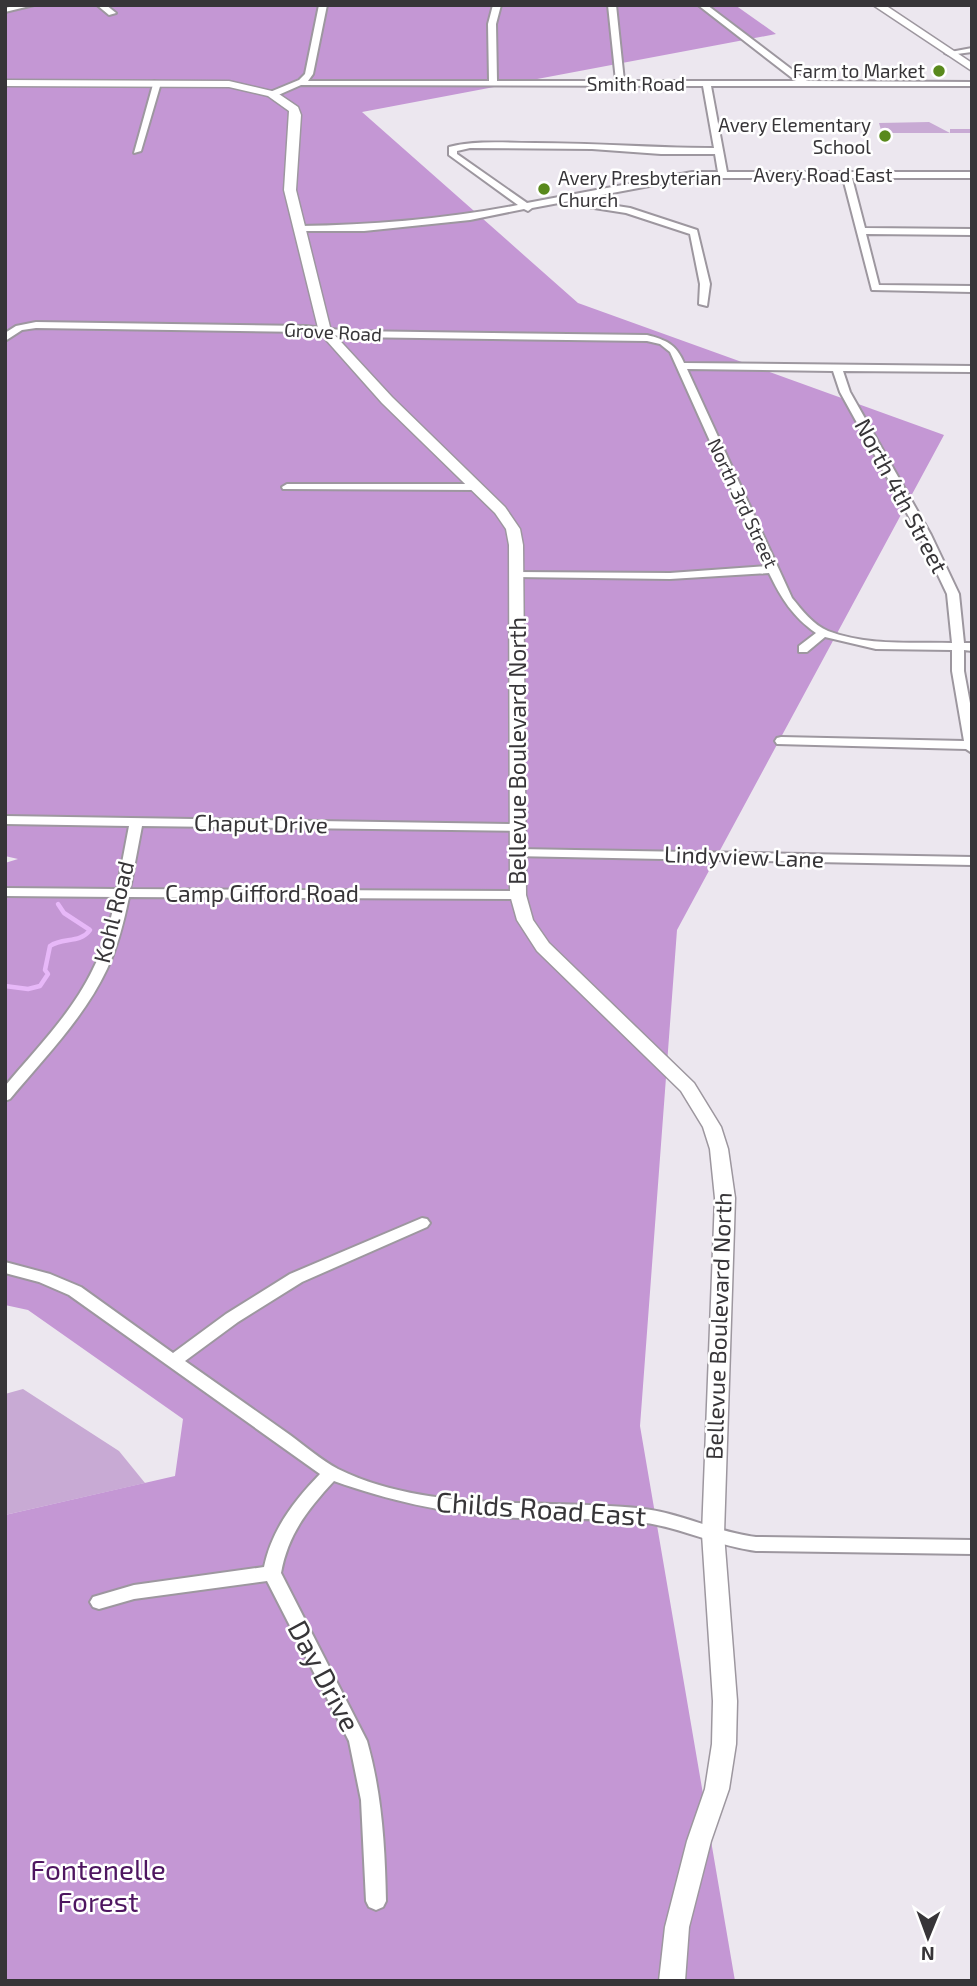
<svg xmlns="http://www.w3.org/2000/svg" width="977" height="1986" viewBox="0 0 977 1986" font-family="'Exo 2',sans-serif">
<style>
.green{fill:#c8aad4}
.forest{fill:#c497d4}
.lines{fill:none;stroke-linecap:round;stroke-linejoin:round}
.stream{stroke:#e7b8f8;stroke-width:4.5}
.minor-casing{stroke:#9d979f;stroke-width:4}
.major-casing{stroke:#9d979f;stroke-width:3}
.minor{fill:#fff;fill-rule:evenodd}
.major{fill:#fff;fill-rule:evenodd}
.poi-dot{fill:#59891c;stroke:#fff;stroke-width:2.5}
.labels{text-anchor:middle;stroke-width:5;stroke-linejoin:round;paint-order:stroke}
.far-poi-label{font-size:19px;fill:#373538;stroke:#fff;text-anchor:end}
.far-street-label{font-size:19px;fill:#373538;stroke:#fff}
.street-label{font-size:23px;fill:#373538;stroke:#fff}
.near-street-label{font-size:28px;fill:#373538;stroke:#fff}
.near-park-label{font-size:28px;fill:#4e1660;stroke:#fff}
</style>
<rect width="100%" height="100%" fill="#ece7ef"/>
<path class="green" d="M929 122 950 133V129H972V133H888L881 130 879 123Z
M23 1389 119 1451 145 1483 5 1515V1394Z"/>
<path class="forest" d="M5 5H735L776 34 362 112 578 303 944 435 677 930 640 1426 735 1981H5V1515L175 1476 183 1419 28 1310 5 1305V863L18 859 5 856Z"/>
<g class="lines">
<path class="stream" d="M5 986 28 989 40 986 48 974 45 970 50 946C63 937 80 944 90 930L64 913 58 904"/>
<g class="minor-casing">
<path id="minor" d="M17 5H34L5 12V8Z
M97 5H106L116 13 109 15Z
M319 5H327L313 74 308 81H489L488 24 493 5H501L496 24 497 81H616L608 5H616L624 81H796L698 5H707L807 81 972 82V86H711L727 172H972V178H852L865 228 972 229V235L866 234 879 285 972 286V292L872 290 843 178H692L532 208 528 211 524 209 470 220 364 231H297V227L300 226C373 225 446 219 518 205L449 155V147C477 140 506 143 535 143 595 143 654 148 714 148L703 86 301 85 276 96H270V92L299 80 305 74ZM470 148 592 149 661 154H715L718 172H692L527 203 457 154V151Z
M972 48V52L949 55 945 53Z
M154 81 161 83 141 151 134 153Z
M578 200 630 208 697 230 710 284 707 306 699 304 700 284 690 234 626 213 575 205V201Z
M36 322 306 326 349 331 647 335C666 340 676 344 684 363L972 366V372L843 371 850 392 931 535 959 594 964 643H972V651L964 650V671L972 714V753L966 749 777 744 775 741 777 738 781 737 964 741 952 671V650L876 649 825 637 807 652H799V646L816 633C793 617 781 598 769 573L670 579 514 577 512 575 518 572 670 573 766 566 670 352 660 344 647 341 349 337 306 332 36 328 22 330 5 341V333L16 326ZM687 369 833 371 840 392 919 535 947 594 952 643C912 642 867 646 828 631 813 625 802 610 792 598Z
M287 484H475L480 487 475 490 283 489 282 487Z
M5 816 516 824 522 828 521 831 142 826 130 889 518 891 525 895 518 899 129 897C124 921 118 946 107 969 84 1018 44 1058 10 1099L5 1101V1086C36 1049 72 1013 93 969 105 946 110 921 116 897L5 896V888L117 889 129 826 5 824Z
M517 849 972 857V865L512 856 510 853Z
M422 1218 427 1219 430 1223 427 1227 302 1282 238 1322 185 1361C220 1386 255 1410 290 1435 305 1446 321 1460 338 1469 427 1513 541 1499 637 1508 679 1512 715 1532 756 1537L972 1540V1554L756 1551C715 1546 679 1526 638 1522 592 1517 545 1520 500 1517 441 1512 390 1501 334 1481 308 1509 288 1534 281 1573L367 1741C382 1794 385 1847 386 1901L383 1907 376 1910 369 1907 366 1901 361 1800 349 1741 267 1581 134 1599 99 1609 93 1607 90 1602 93 1597 134 1585 264 1567C272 1529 294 1501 320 1474L69 1295 39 1282 5 1273V1262L50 1274 81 1287 173 1353 226 1314 290 1274Z"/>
</g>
<g class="major-casing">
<path id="major" d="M873 5H885L972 63V71Z
M5 80 229 81 276 92 298 107 301 115 296 190 331 331 392 397 505 507 520 529 523 545 526 895 533 920 549 943 694 1083 721 1127 728 1149 735 1198 724 1534 737 1701 736 1744 729 1789 711 1841 689 1927 685 1981H659L665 1927 687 1841 705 1789 712 1744 713 1701 702 1534 715 1198 710 1149 703 1127 681 1091 537 951 517 920 510 895 509 545 506 529 495 513 382 403 319 332 284 190 289 111 268 96 229 87 5 86Z"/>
</g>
<use href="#minor" class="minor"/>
<use href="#major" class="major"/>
</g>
<g class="poi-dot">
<circle cx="939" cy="71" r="7"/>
<circle cx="885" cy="136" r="7"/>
<circle cx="544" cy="189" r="7"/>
</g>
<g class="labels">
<g class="far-poi-label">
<text x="925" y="78">Farm to Market</text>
<text x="871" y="132">Avery Elementary<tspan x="871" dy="22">School</tspan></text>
<text x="558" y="185" text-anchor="start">Avery Presbyterian<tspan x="558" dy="22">Church</tspan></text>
</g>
<g class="far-street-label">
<text x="636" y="91">Smith Road</text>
<text x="823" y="182">Avery Road East</text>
<text transform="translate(333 332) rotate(3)" y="7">Grove Road</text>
<text transform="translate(743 503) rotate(65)" y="7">North 3rd Street</text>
</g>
<g class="street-label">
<text transform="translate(901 496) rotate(62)" y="8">North 4th Street</text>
<text transform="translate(518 751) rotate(-90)" y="8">Bellevue Boulevard North</text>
<text transform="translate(261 824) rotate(1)" y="8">Chaput Drive</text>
<text transform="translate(744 857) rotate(2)" y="8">Lindyview Lane</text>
<text x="262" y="902">Camp Gifford Road</text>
<text transform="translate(114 912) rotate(-76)" y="8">Kohl Road</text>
<text transform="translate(719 1326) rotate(-88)" y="8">Bellevue Boulevard North</text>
</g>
<g class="near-street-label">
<text transform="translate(541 1509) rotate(4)" y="10">Childs Road East</text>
<text transform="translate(324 1676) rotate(62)" y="10">Day Drive</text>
</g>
<g class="near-park-label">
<text x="98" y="1880">Fontenelle<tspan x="98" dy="32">Forest</tspan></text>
</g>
</g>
<rect width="977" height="1986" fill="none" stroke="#373538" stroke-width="14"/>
<g transform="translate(928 1937) rotate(181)" stroke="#ffffff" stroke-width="5" paint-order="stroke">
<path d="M0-5L12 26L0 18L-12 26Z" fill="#373538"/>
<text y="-10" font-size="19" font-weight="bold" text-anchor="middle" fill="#373538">N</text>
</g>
</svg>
